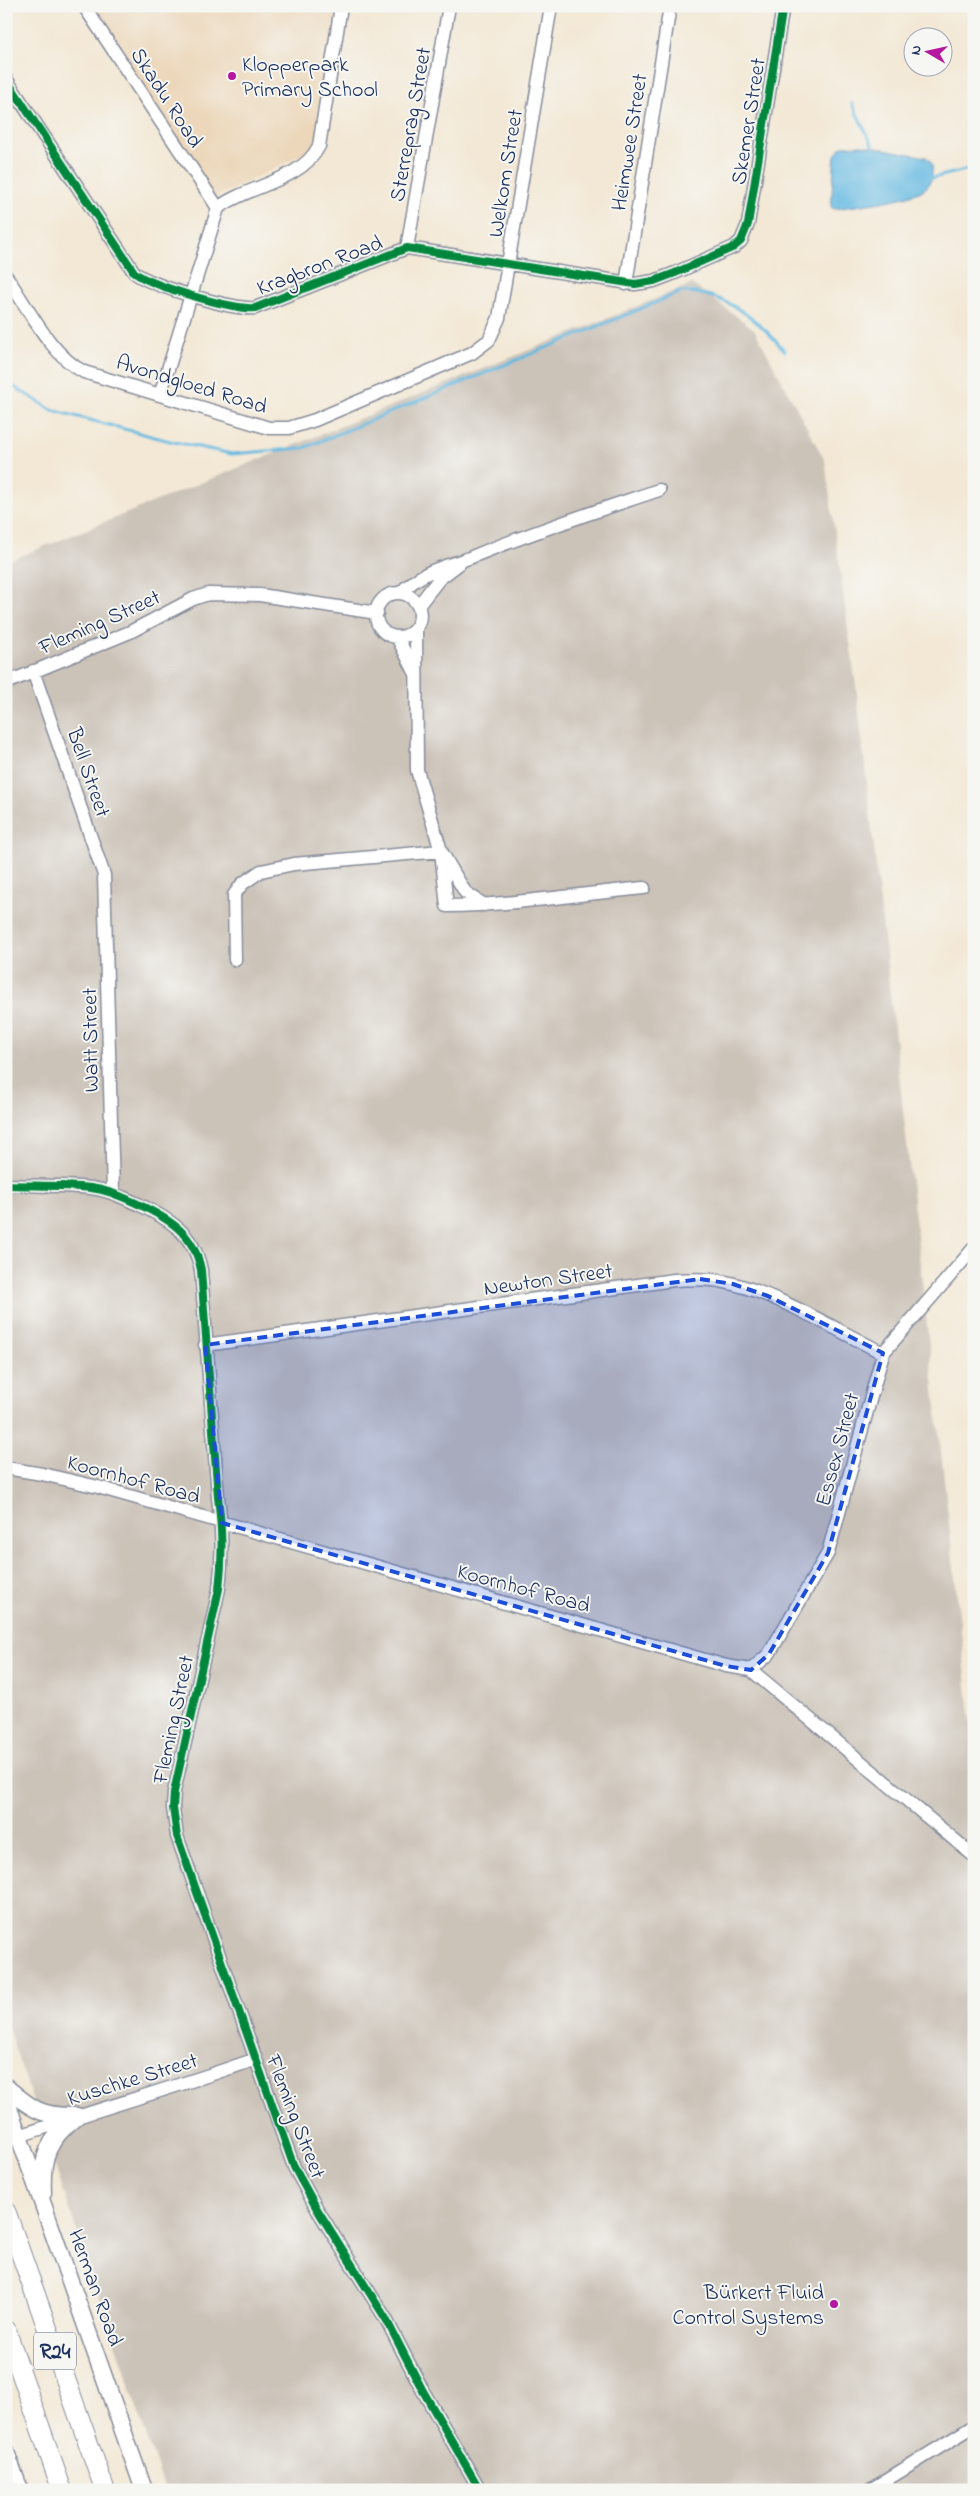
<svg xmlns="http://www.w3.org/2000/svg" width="980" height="2496" viewBox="0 0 980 2496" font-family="'Indie Flower',sans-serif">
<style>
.built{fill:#ecd7ba}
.industrial{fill:#cbc2b8}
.water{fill:#66bae2;stroke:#4074a0}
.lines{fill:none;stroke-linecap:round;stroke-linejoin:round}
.stream{stroke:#66bae2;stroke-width:3}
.minor-casing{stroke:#878c9a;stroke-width:15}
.major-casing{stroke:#878c9a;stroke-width:19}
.highway-casing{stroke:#878c9a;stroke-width:21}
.minor{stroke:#fff;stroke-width:12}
.major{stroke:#fff;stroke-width:16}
.highway{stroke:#fff;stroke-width:19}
.cycleway-casing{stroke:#f6f6f2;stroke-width:11}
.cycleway{stroke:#00873e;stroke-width:8}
.marked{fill:#1d4ed8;fill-opacity:0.2;stroke:#1d4ed8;stroke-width:4;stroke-dasharray:10 6;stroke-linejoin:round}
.poi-dot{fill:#b5179e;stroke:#f6f6f2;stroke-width:2}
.labels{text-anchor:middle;stroke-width:4;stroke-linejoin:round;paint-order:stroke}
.shield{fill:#f6f6f2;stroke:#5d6b8a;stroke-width:1}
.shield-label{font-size:21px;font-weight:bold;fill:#1b2f5e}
.poi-label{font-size:22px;fill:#1b2f5e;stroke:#f6f6f2;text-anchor:start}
.street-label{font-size:22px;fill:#1b2f5e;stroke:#f6f6f2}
</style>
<rect width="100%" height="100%" fill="#f6f6f2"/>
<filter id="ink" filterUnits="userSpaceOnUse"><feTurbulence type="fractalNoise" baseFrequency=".02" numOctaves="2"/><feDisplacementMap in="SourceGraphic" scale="10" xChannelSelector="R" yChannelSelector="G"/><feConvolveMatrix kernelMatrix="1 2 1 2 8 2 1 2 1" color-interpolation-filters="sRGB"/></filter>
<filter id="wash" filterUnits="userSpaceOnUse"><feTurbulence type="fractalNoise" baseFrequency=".0096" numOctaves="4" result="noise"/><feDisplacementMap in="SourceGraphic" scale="20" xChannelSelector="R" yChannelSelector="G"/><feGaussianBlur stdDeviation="1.12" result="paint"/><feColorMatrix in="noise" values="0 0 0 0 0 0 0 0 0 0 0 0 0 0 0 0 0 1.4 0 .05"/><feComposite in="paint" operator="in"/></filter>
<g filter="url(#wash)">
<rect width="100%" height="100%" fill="#f3e8d5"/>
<path class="built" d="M89 6H343L319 146 213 199Z"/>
<path class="industrial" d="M692 284 754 329 825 461 856 686 974 1749V2490H165L6 2022V562Z"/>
<path class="water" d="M862 145 926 157C932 161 933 167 932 174 932 179 928 188 923 190 903 201 858 205 835 209L831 207 835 155 842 146Z"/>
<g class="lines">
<path class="stream" d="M852 104 873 146
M932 178 974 168
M6 382 52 410 170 441 232 454 304 448 681 292C723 291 758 319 785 351"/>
</g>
</g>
<g filter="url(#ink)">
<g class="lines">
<g class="minor-casing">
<path id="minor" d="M84 6 218 208
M6 79 134 272C147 285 237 311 255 308L407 248 635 284 654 281 675 273 734 247 741 241 748 224 783 6
M407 248 449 6
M6 276C27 306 51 356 84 372L269 428H289L315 420 472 353 489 340 499 318 551 6
M626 284 670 6
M160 395 218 208C248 185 301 182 319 146L341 6
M400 593C426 568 444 568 474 556 535 531 597 511 659 490
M376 615a22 22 0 1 1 44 0a22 22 0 1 1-44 0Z
M418 606 439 579 460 563
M416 627 417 770 441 851 447 906C512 905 579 894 644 888
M397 637 416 674
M33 671 104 875 113 1192
M6 683 130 632 193 599 208 594 260 595 377 613
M235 960 234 895 242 884 261 871 294 864 441 851 465 892 484 905
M6 1185C34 1186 63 1185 91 1188 108 1190 122 1197 138 1204 169 1219 194 1233 201 1270L218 1497C222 1531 223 1555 219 1589L174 1792 173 1808 177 1836 294 2167 317 2209 386 2319 423 2391 480 2490
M205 1345 674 1280C689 1279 705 1278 720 1281 770 1289 836 1330 883 1353
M6 1468 42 1474 98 1487 726 1666 751 1670 974 1856
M751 1670 769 1654 828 1553 883 1353 974 1248
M19 2136C98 2109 178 2087 256 2059
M6 2446 22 2490
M870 2490 974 2426"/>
</g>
<g class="major-casing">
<path id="major" d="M6 2087C33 2110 42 2117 77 2116
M6 2100 144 2490
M43 2193C41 2156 48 2139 77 2116"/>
</g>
<g class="highway-casing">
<path id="highway" d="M6 2212 105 2490
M6 2330 62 2490"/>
</g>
<use href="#minor" class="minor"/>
<use href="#major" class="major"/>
<use href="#highway" class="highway"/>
<g class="cycleway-casing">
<path id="cycleway" d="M6 79 134 272C147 285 237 311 255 308L407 248 635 284 654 281 675 273 734 247 741 241 748 224 783 6
M6 1185C34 1186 63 1185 91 1188 108 1190 122 1197 138 1204 169 1219 194 1233 201 1270L218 1497C222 1531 223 1555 219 1589L174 1792 173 1808 177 1836 294 2167 317 2209 386 2319 423 2391 480 2490"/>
</g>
<use href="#cycleway" class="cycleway"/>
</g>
</g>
<path class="marked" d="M700 1279 733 1284 768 1296 883 1353 828 1553 769 1654 751 1670 726 1666 222 1523 205 1345Z"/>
<g class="poi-dot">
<circle cx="232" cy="76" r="5"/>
<circle cx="834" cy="2304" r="5"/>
</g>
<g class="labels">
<rect class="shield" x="34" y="2332.5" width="42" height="37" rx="4"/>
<g class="shield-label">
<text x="55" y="2358">R24</text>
</g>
<g class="poi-label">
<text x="242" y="71">Klopperpark<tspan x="242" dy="25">Primary School</tspan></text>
<text x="824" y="2299" text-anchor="end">Bürkert Fluid<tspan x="824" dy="25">Control Systems</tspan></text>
</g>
<g class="street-label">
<text transform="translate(168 97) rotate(57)" y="8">Skadu Road</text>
<text transform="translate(747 121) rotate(-81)" y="8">Skemer Street</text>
<text transform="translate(409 124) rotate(-80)" y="8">Sterreprag Street</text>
<text transform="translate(628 142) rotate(-81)" y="8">Heimwee Street</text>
<text transform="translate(504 173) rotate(-81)" y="8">Welkom Street</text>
<text transform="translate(319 264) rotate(-21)" y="8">Kragbron Road</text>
<text transform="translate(192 383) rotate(17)" y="8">Avondgloed Road</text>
<text transform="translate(99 621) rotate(-24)" y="8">Fleming Street</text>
<text transform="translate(90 772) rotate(71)" y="8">Bell Street</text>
<text transform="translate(89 1040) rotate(-91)" y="8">Watt Street</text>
<text transform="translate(548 1278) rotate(-8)" y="8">Newton Street</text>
<text transform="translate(836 1449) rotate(-75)" y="8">Essex Street</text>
<text transform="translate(134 1478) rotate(15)" y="8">Koornhof Road</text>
<text transform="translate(524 1587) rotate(15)" y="8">Koornhof Road</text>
<text transform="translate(172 1719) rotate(-78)" y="8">Fleming Street</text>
<text transform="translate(132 2078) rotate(-17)" y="8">Kuschke Street</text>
<text transform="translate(297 2116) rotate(69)" y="8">Fleming Street</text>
<text transform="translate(97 2287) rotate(70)" y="8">Herman Road</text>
</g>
</g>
<rect width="980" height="2496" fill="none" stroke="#f6f6f2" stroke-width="25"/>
<g transform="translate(928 52) rotate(279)"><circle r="24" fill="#f6f6f2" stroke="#9ea6b7"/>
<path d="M0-4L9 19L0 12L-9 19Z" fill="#b5179e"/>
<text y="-8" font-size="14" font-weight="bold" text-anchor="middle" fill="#1b2f5e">N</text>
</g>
</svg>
